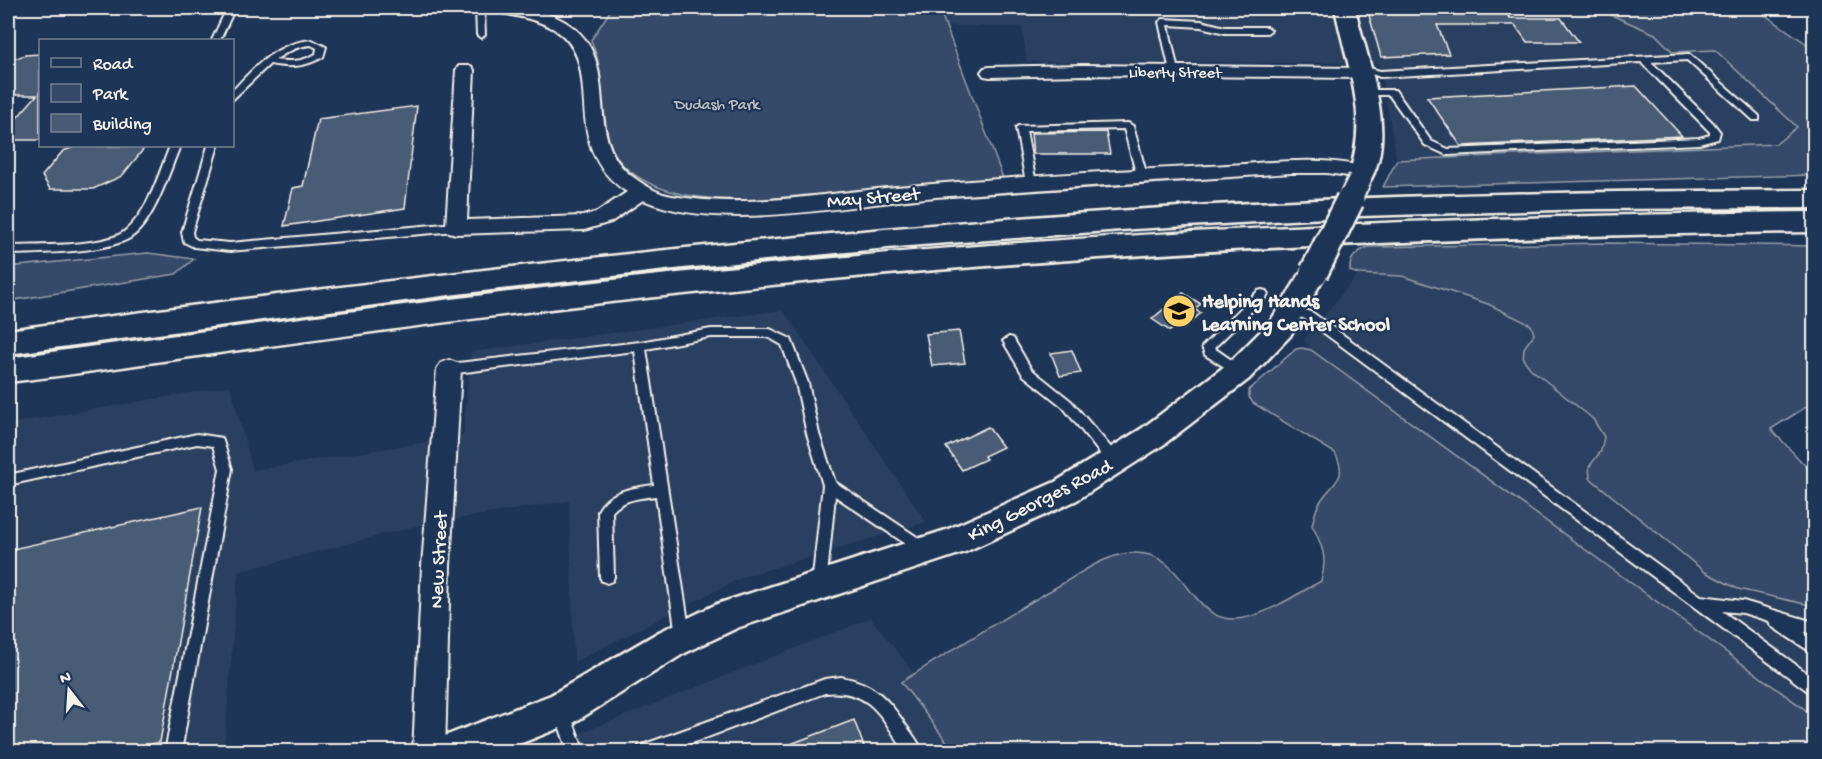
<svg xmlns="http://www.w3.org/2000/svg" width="1822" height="759" viewBox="0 0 1822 759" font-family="'Gochi Hand',sans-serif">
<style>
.built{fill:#2a4060}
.green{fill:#354a67;stroke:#949ea8;stroke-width:1.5}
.building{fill:#485b74;stroke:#f4f1e8;stroke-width:1.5}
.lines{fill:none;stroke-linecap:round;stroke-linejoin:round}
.service-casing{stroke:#f4f1e8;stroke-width:4}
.minor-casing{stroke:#f4f1e8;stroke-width:4}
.tertiary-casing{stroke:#f4f1e8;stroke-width:5}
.motorway-casing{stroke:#f4f1e8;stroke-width:5}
.service{fill:#1d3557;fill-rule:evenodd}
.minor{fill:#1d3557;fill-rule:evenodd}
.tertiary{fill:#1d3557;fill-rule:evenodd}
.motorway{fill:#1d3557;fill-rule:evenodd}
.tertiary-bridge-far1-casing{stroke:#f4f1e8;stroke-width:26;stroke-linecap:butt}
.tertiary-bridge-casing{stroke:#f4f1e8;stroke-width:32;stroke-linecap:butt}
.tertiary-bridge-far1{stroke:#1d3557;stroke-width:22}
.tertiary-bridge{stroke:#1d3557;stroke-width:27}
.labels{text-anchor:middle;stroke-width:4.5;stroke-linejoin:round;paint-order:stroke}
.far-street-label{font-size:16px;fill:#f4f1e8;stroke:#1d3557}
.far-park-label{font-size:16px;fill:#bbbfc1;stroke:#1d3557}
.street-label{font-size:20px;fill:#f4f1e8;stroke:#1d3557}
.poi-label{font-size:20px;font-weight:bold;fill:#f4f1e8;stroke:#1d3557;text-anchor:start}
</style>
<rect width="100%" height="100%" fill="#1d3557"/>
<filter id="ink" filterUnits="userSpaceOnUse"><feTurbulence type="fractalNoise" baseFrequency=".0167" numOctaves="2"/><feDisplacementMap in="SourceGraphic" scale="12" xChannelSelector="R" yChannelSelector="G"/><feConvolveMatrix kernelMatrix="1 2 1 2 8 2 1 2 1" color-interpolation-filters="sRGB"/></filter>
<g filter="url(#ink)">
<path class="built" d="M939 8H1595L1655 34 1673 52 1715 50 1797 127 1776 144 1397 160 1379 63 1027 62 1022 27 946 26Z
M1358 274 1402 276 1488 304 1531 325 1534 334 1524 348 1531 369 1593 420 1604 437 1601 451 1589 467 1590 478 1705 572 1738 589 1814 606V716L1311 350 1304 340Z
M783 310 926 522 743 577 574 662 569 501 424 524 238 572 224 751 8 752V424L230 386 253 470 463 436 471 352Z
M871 618 974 751 533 752Z"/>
<path class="green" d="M612 8H939L1003 178 751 200C704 200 642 196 612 152 608 146 607 133 605 126 599 94 605 72 591 40Z
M1595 8H1755L1814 49V175L1383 187 1397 160 1776 144 1797 127 1715 50 1673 52 1655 34Z
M1608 243 1814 246V402L1771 429 1814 475V606L1738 589 1705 572 1590 478 1589 467 1601 451 1604 437 1593 419 1531 369 1523 359 1524 348 1534 334 1531 325 1488 304 1402 276 1358 274 1350 271C1349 257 1357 252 1368 247Z
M148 253 194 259 176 274 8 301V267Z
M1302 348 1311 350 1814 716V751H954L901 682C954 649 1006 616 1060 585 1082 572 1108 553 1134 553 1190 551 1189 633 1248 617 1270 612 1301 592 1321 581 1328 558 1322 545 1312 525 1314 517 1316 508 1320 502 1333 481 1349 480 1335 453L1253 403 1249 397V390L1296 349Z"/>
<path class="building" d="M1367 8H1502L1510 18H1561L1579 42H1527L1515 25H1437L1449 54 1381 57Z
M40 54V140H15L8 128 37 95H8V61L25 55Z
M1636 86 1682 136 1461 146 1427 97Z
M417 106 405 208 284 226 293 188 303 186 318 119Z
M1106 132 1110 154H1033L1031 133Z
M77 146H146L122 176 93 189H50L42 176 63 151Z
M1183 293 1201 304 1194 309 1201 313 1183 329 1177 325 1170 331 1152 319Z
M959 331 965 363 932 366 926 334Z
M1072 350 1081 373 1060 376 1051 353Z
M988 427 1003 447 984 456 986 459 962 470 946 447Z
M202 507 160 742 123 752H8V550Z
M854 720 866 752H776L775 750Z"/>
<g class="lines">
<g class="service-casing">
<path id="service" d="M227 8H235L220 40H212Z
M476 8H484L485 35 481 38 477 35Z
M1163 19 1201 21 1225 27H1267L1271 30 1267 33H1225L1201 27 1168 25 1178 71 1174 74 1170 71 1159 22Z
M312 40 326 47 323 57C305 67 290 68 270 64L232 100V90L236 87C257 64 280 42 312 40ZM311 45 317 48 316 54C302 62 291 62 275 60 287 52 297 46 311 45Z
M1689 54 1759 116V120H1753L1687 60 1651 62 1713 123 1720 132 1718 139 1699 144 1447 155 1425 145 1389 95H1365L1360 92 1362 90H1395L1431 141 1448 149 1699 138 1710 135V132L1641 62 1380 77 1355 68 1359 65 1380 71Z
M1128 123 1133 126 1147 176 1146 178 1142 179 1137 176 1124 129 1026 131 1036 183 1031 186 1026 183 1016 128 1018 126Z
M170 146H180C169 172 154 223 130 238 105 253 38 253 8 254V246C35 245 106 247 125 231 149 211 159 173 170 146Z
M208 146H218L192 232 193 237 197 240 230 243 456 223 461 227 456 231 230 251 194 247 184 242 182 232Z
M1262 290 1266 291 1268 294 1266 297 1214 348 1243 368 1245 371 1239 376 1205 355 1202 347 1258 291Z
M1294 306 1313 313 1701 596 1743 601 1814 622V634L1804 632 1814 639V654L1771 626 1769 621 1743 613 1722 611 1814 678V694L1809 692 1305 319 1290 313 1288 310 1290 307Z
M711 329H770L791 339 808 383 819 434 835 482 929 545 931 549 929 553 924 555 919 553 835 496 826 585 824 589 819 591 814 589 812 585 823 485 807 434 796 383 782 345 768 337H711L646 349 690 635 688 640 683 642 678 640 676 635 656 496C640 498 623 499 612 512L614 577 612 581 607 583 602 581 600 577 598 511C609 490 633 488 654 485L635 351 449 374 443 369 449 364 640 342Z
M1009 337 1013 338 1031 369 1071 401 1120 458 1121 462 1120 466 1115 467 1110 466 1063 407 1023 375 1003 341Z
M197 434 222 438 232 469 181 752H165L220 469 213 446 197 444 8 485V475Z
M841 677C875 683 889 700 907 727 913 735 919 743 923 752H905C882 718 871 688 825 693L668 752H637L639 746 645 744 825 679Z
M562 703 567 705 584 752H568L554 710 557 705Z"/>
</g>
<g class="minor-casing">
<path id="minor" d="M495 8C516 6 538 8 558 18 632 54 574 137 636 179 647 187 659 194 672 196 747 209 821 194 896 187 1000 178 1105 171 1210 166 1263 164 1317 154 1369 168L1372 172 1369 176 1362 178 1327 173H1291C1173 181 1055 188 936 197 852 204 721 234 643 200L611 222 584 230 456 234 449 232 446 227 456 70 459 66H471L474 70 467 220 583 216 597 212 627 192C554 144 610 64 554 29 536 19 517 16 497 12Z
M1083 65 1360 68 1366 69 1369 73 1366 77 1360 78 1083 75 990 77 984 76 981 72 984 68 990 67Z
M449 360 457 363 461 369 450 566 445 752H413L422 566 437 369 441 363Z"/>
</g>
<g class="tertiary-casing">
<path id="tertiary" d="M1335 8H1355C1366 59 1400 135 1368 184L1360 187 1352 184 1348 179C1370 112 1348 73 1335 8Z
M1314 263 1323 266 1327 272 1290 336 1249 379 1163 445 1077 500 965 552 737 628 683 654 575 722 499 752H432L437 739 551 695 659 632 717 604 946 530 1055 482 1141 429 1229 363 1270 322 1305 266Z"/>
</g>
<g class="motorway-casing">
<path id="motorway" d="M1814 190V208L1587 209 1361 216 1134 229 908 246 683 268 457 294 8 354V330C381 280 755 235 1131 210 1359 195 1586 191 1814 190Z
M1814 212V232C1446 236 1079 252 713 291 552 307 393 329 233 351 158 361 83 374 8 382V358C276 321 544 284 813 260 1146 229 1480 216 1814 212Z"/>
</g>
<use href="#service" class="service"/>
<use href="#minor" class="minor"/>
<use href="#tertiary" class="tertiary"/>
<use href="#motorway" class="motorway"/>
<g class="tertiary-bridge-far1-casing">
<path id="tertiary-bridge-far1" d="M1349 201 1360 179"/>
</g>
<g class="tertiary-bridge-casing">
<path id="tertiary-bridge" d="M1314 272 1350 200"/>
</g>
<use href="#tertiary-bridge-far1" class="tertiary-bridge-far1"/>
<use href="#tertiary-bridge" class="tertiary-bridge"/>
</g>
</g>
<defs>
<g id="school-disc" transform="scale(1.725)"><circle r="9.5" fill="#ffd166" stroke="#1d3557"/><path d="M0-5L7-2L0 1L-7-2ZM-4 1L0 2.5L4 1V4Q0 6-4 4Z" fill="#111"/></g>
</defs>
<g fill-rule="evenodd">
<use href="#school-disc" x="1179" y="311"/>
</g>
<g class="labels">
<g class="far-street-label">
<text x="1175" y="77">Liberty Street</text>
</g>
<g class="far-park-label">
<text x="717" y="109">Dudash Park</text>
</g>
<g class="street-label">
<text transform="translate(873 196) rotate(-5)" y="7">May Street</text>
<text transform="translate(1039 499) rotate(-27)" y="7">King Georges Road</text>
<text transform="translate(437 560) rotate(-87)" y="7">New Street</text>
</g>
<g class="poi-label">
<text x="1202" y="307">Helping Hands<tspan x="1202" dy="23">Learning Center School</tspan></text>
</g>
</g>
<rect width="1822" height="759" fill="none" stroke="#1d3557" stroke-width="30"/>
<rect x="15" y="15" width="1792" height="729" fill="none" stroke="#f4f1e8" stroke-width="2" filter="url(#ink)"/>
<rect x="39" y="39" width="195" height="108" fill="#1d3557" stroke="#738091" stroke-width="1.5"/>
<rect x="51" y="58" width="30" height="9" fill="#1d3557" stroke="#738091" stroke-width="1.5"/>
<text x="93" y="69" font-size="18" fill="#f4f1e8">Road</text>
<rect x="51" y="84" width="30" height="18" fill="#354a67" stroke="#738091" stroke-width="1.5"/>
<text x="93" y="99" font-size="18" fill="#f4f1e8">Park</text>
<rect x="51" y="114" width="30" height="18" fill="#485b74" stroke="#738091" stroke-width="1.5"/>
<text x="93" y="129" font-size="18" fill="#f4f1e8">Building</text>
<g transform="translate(69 690) rotate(343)" stroke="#1d3557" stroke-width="4.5" paint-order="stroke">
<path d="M0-4.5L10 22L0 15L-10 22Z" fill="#f4f1e8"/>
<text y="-9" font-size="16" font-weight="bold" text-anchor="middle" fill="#f4f1e8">N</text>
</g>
</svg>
